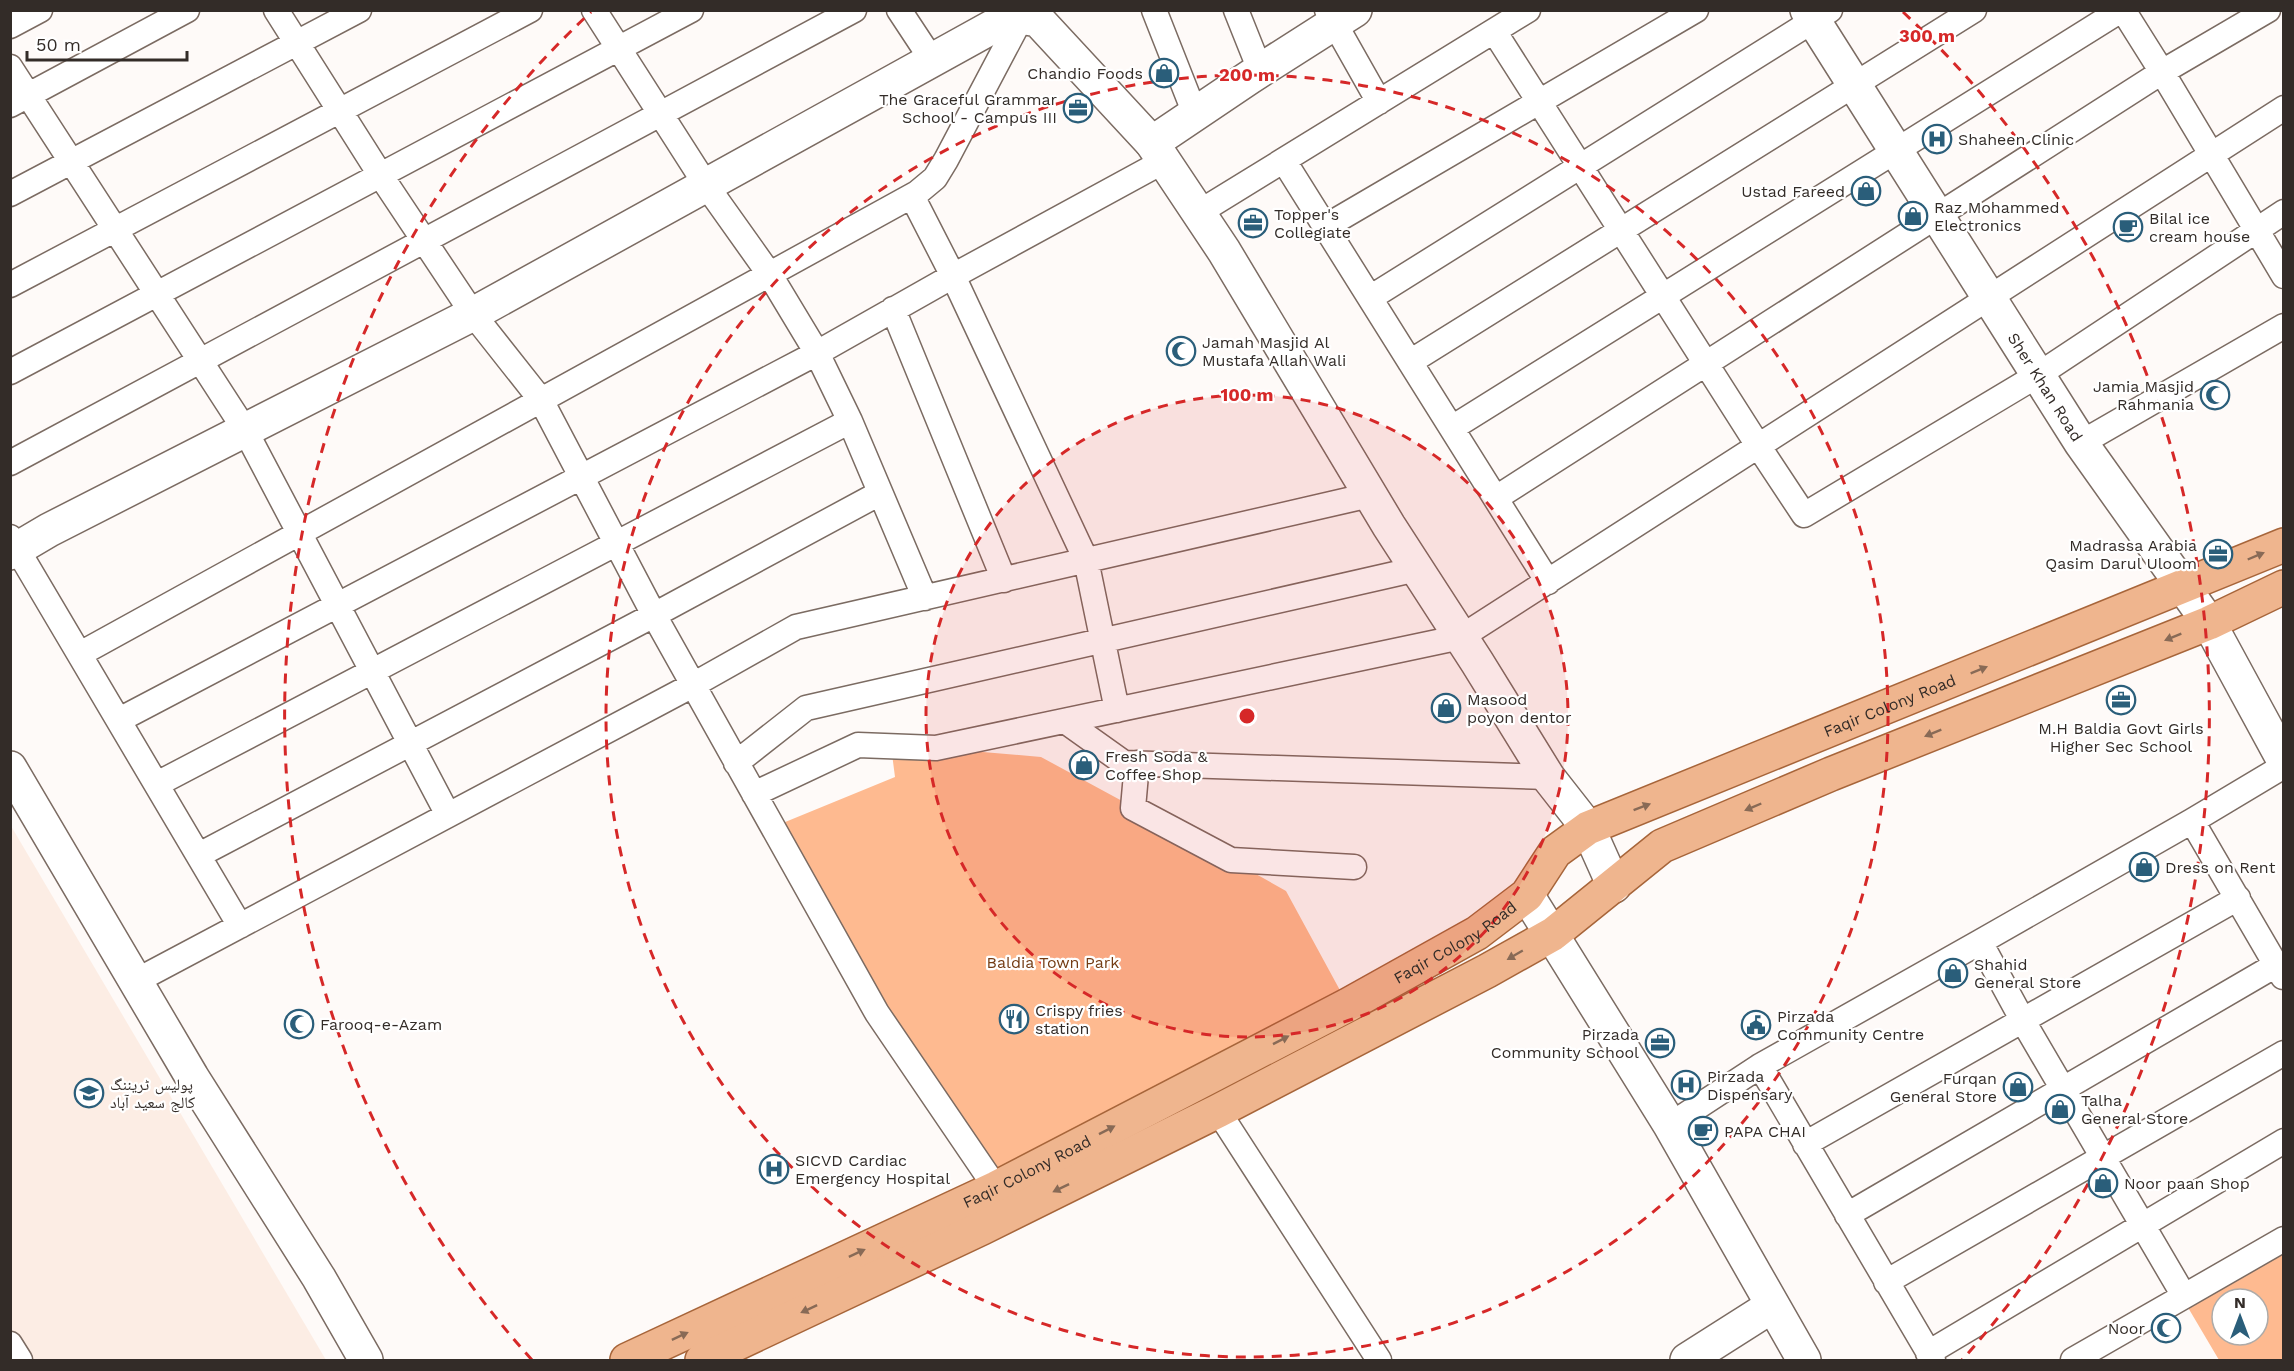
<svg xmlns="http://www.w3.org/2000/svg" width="2294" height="1371" viewBox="0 0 2294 1371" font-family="'Work Sans','Noto Naskh Arabic',sans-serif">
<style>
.built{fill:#fcede4}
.green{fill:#feba90;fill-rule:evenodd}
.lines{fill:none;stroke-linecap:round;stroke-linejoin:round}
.street-casing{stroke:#7b6b62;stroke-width:27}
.secondary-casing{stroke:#7b6b62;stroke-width:36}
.primary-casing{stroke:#a7653a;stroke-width:36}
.street{stroke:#fff;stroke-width:24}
.secondary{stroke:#fff;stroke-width:33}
.primary{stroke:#efb58e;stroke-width:33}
.oneway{fill:#886a56}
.ring{fill:none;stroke:#d62828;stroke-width:3;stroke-dasharray:10 8}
.labels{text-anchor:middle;stroke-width:4.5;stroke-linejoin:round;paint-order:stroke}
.poi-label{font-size:16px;fill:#332c28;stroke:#fff;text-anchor:start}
.street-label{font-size:16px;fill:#332c28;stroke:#fff}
.park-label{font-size:16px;fill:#743c14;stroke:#fff}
.centre{fill:#d62828;stroke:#fff;stroke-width:3}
.ring-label{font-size:18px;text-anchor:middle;font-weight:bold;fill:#d62828;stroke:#fff;stroke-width:4.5;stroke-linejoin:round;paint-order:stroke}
</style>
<rect width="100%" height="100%" fill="#fefaf8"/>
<path class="built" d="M11 826 326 1360H11Z"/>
<path class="green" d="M891 746 936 748 1041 757 1231 860 1286 891 1348 1005 996 1188 773 827 895 777Z
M2283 1235V1360H2219L2180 1294ZM2222 1299H2258V1335H2222Z"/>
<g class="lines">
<g class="street-casing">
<path id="street" d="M276 10 381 176 473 314 541 400 654 615 877 1013 996 1188 1002 1201
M594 10 706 185 770 275 817 353 850 421 925 598
M899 10 932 60
M1154 10 1195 114
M1236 10 1260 70
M1327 10 1379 102
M2123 10 2162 72 2284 276
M10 26 40 10
M1494 31 1759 447 1804 515 2038 375 2284 212
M10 67 245 430 448 815
M10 105 187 10
M1284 161 1548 582
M10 194 359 10
M912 196 953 276 1086 560 1117 710
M1198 213 1528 10
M1325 227 1696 10
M10 285 530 10
M1370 298 1830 10
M893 309 1004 580
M1410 362 1974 10
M10 372 691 10
M1452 428 2121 10
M2081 443 2284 326
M10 463 854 10
M1496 498 2162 72 2268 10
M10 537 240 926
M80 654 917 193 935 178 946 160 1021 18
M119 720 817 353 953 276 1164 161
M1065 721 1124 763 1548 777
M736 763 806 708 1417 569
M1137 763 1133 808 1231 860 1354 867
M157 784 850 421
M754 794 858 745 936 748 1461 637 2284 108
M2192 821 2283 977
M199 855 654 615 880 493
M1980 942 2023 1021 2184 1296
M136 981 693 685 796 627 1370 495
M1760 1066 1933 1360
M1218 1111 1379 1360
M1670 1125 1760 1066 1980 942 2192 821 2284 766
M1805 1144 2238 898
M1847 1215 2276 965
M1886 1282 2284 1053
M10 1344 20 1360
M1928 1353 2284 1141
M2073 1360 2284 1239"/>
</g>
<g class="secondary-casing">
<g id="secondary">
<path d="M1008 10 1012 16 1038 20 1152 143 1224 251 1389 526 1477 662 1548 777 1588 828 1614 886"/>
<path id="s1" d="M1807 10 2081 443 2209 623 2284 761"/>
<path d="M1152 143 1250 77 1355 10"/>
<path d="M10 553 49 530 473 314 1012 16"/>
<path d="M10 768 192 1077 319 1278 366 1360"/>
<path d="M1527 895 1670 1125 1804 1360"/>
<path d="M1687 1360 1772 1306"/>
</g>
</g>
<g class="primary-casing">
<g id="primary">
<path id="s2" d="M627 1360 996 1188 1348 1005 1477 933 1527 895 1555 852 1588 828 2284 545"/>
<path d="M702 1360 982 1228 1218 1111 1487 971 1553 934 1662 846 1831 774 2209 623 2284 587"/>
</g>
</g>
<use href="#street" class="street"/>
<use href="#secondary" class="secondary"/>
<use href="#primary" class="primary"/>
</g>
<defs><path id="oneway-solid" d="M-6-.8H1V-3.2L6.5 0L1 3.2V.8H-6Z" transform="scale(1.5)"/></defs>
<g class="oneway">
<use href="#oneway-solid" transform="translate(2256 556) rotate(-23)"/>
<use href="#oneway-solid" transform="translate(2173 637) rotate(158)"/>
<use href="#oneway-solid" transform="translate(1979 670) rotate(-22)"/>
<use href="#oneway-solid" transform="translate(1933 733) rotate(158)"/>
<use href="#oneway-solid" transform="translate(1642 807) rotate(-21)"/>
<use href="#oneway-solid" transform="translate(1753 807) rotate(157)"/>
<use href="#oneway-solid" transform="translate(1515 955) rotate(150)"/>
<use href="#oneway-solid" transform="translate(1281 1040) rotate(-27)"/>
<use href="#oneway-solid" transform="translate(1107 1130) rotate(-27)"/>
<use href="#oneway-solid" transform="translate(1061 1188) rotate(154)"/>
<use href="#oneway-solid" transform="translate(857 1253) rotate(-25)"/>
<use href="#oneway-solid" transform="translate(809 1309) rotate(155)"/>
<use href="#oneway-solid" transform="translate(680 1336) rotate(-25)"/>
</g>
<circle cx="1247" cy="716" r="321" fill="#d62828" fill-opacity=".12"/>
<g class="ring">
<circle cx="1247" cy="716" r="321"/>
<circle cx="1247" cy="716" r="641"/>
<path d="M532 1360A962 962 0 0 1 591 12M1903 12A962 962 0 0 1 1962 1360"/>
</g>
<defs>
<g id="shop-ring" transform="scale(1.5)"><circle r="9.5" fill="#fff" stroke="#2a5e7a" stroke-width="1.5"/><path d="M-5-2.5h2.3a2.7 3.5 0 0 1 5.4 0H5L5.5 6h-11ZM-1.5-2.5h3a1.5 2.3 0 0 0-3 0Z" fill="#2a5e7a"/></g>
<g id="office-ring" transform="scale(1.5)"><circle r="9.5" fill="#fff" stroke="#2a5e7a" stroke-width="1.5"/><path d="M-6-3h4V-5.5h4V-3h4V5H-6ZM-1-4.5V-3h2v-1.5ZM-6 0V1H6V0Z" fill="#2a5e7a"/></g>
<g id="hospital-ring" transform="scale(1.5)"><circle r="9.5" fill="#fff" stroke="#2a5e7a" stroke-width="1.5"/><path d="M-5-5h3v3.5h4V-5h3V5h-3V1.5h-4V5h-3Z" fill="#2a5e7a"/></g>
<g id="cafe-ring" transform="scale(1.5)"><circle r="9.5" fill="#fff" stroke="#2a5e7a" stroke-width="1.5"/><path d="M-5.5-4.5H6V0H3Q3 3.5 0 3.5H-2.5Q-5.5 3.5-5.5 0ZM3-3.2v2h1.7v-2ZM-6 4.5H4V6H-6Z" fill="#2a5e7a"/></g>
<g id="mosque-ring" transform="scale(1.5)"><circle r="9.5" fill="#fff" stroke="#2a5e7a" stroke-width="1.5"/><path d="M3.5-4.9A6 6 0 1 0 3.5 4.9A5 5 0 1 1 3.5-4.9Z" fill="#2a5e7a"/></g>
<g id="restaurant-ring" transform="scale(1.5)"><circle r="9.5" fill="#fff" stroke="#2a5e7a" stroke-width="1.5"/><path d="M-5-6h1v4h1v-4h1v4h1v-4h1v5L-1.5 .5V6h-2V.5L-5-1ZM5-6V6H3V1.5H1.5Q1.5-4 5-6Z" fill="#2a5e7a"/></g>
<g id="civic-ring" transform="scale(1.5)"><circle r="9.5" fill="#fff" stroke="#2a5e7a" stroke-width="1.5"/><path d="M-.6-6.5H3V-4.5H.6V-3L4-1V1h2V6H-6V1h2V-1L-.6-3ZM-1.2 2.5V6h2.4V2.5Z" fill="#2a5e7a"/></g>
<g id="university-ring" transform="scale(1.5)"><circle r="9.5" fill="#fff" stroke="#2a5e7a" stroke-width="1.5"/><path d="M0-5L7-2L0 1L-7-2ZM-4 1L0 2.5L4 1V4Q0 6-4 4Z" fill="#2a5e7a"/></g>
</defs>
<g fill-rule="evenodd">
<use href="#shop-ring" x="1164" y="73"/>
<use href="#office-ring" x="1078" y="108"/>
<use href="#hospital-ring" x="1937" y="139"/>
<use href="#shop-ring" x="1866" y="191"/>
<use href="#shop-ring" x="1913" y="216"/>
<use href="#office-ring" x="1253" y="223"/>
<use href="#cafe-ring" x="2128" y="227"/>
<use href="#mosque-ring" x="1181" y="351"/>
<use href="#mosque-ring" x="2215" y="395"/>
<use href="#office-ring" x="2218" y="554"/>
<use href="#office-ring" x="2121" y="700"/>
<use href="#shop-ring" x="1446" y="708"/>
<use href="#shop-ring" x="1084" y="765"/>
<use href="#shop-ring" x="2144" y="867"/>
<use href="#shop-ring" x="1953" y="973"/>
<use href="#restaurant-ring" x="1014" y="1019"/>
<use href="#mosque-ring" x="299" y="1024"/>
<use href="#civic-ring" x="1756" y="1025"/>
<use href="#office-ring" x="1660" y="1043"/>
<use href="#hospital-ring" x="1686" y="1085"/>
<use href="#shop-ring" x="2018" y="1087"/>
<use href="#university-ring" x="89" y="1093"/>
<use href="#shop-ring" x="2060" y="1109"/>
<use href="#cafe-ring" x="1703" y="1131"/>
<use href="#hospital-ring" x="774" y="1169"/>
<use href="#shop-ring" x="2103" y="1183"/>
<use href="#mosque-ring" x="2166" y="1328"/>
</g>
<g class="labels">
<g class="poi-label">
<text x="1143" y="79" text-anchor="end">Chandio Foods</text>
<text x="1057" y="105" text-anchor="end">The Graceful Grammar<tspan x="1057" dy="18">School - Campus III</tspan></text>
<text x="1958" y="145">Shaheen Clinic</text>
<text x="1845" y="197" text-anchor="end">Ustad Fareed</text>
<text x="1934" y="213">Raz Mohammed<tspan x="1934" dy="18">Electronics</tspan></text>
<text x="1274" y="220">Topper's<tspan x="1274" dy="18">Collegiate</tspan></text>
<text x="2149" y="224">Bilal ice<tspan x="2149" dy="18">cream house</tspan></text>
<text x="1202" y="348">Jamah Masjid Al<tspan x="1202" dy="18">Mustafa Allah Wali</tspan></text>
<text x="2194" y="392" text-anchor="end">Jamia Masjid<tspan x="2194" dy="18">Rahmania</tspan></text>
<text x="2197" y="551" text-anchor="end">Madrassa Arabia<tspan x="2197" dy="18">Qasim Darul Uloom</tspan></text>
<text x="1467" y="705">Masood<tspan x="1467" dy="18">poyon dentor</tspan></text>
<text x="2121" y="734" text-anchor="middle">M.H Baldia Govt Girls<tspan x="2121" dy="18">Higher Sec School</tspan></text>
<text x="1105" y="762">Fresh Soda &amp;<tspan x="1105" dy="18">Coffee Shop</tspan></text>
<text x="2165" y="873">Dress on Rent</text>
<text x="1974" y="970">Shahid<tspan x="1974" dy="18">General Store</tspan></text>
<text x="1035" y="1016">Crispy fries<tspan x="1035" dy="18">station</tspan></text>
<text x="1777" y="1022">Pirzada<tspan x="1777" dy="18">Community Centre</tspan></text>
<text x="320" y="1030">Farooq-e-Azam</text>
<text x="1639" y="1040" text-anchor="end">Pirzada<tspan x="1639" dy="18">Community School</tspan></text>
<text x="1707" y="1082">Pirzada<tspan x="1707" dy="18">Dispensary</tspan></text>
<text x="1997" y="1084" text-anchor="end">Furqan<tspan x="1997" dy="18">General Store</tspan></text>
<text x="110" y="1090">پولیس ٹریننگ<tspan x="110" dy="18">کالج سعید آباد</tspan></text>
<text x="2081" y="1106">Talha<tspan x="2081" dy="18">General Store</tspan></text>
<text x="1724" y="1137">PAPA CHAI</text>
<text x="795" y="1166">SICVD Cardiac<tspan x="795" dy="18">Emergency Hospital</tspan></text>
<text x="2124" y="1189">Noor paan Shop</text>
<text x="2145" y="1334" text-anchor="end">Noor</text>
</g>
<g class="street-label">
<text dy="6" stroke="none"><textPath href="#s1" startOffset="446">Sher Khan Road</textPath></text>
<text dy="6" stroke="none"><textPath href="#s2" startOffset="1432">Faqir Colony Road</textPath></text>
<text dy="6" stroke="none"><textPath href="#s2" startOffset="928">Faqir Colony Road</textPath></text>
<text dy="6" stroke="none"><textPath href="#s2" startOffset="442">Faqir Colony Road</textPath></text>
</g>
<g class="park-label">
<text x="1053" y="968">Baldia Town Park</text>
</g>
</g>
<circle cx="1247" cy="716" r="9" class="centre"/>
<g class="ring-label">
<text x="1927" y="42">300 m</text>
<text x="1247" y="81">200 m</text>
<text x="1247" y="401">100 m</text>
</g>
<rect width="2294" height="1371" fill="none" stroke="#332c28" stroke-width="24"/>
<g transform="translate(2240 1317)"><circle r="28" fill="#ffffff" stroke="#adaba9" stroke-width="1.5"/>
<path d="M0-4.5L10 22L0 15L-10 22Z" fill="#2a5e7a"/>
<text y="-9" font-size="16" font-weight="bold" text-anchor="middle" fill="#332c28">N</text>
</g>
<path d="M27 51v9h160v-9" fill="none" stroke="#332c28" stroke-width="3"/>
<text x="36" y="51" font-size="18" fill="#332c28" stroke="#ffffff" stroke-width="4.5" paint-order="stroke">50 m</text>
</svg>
